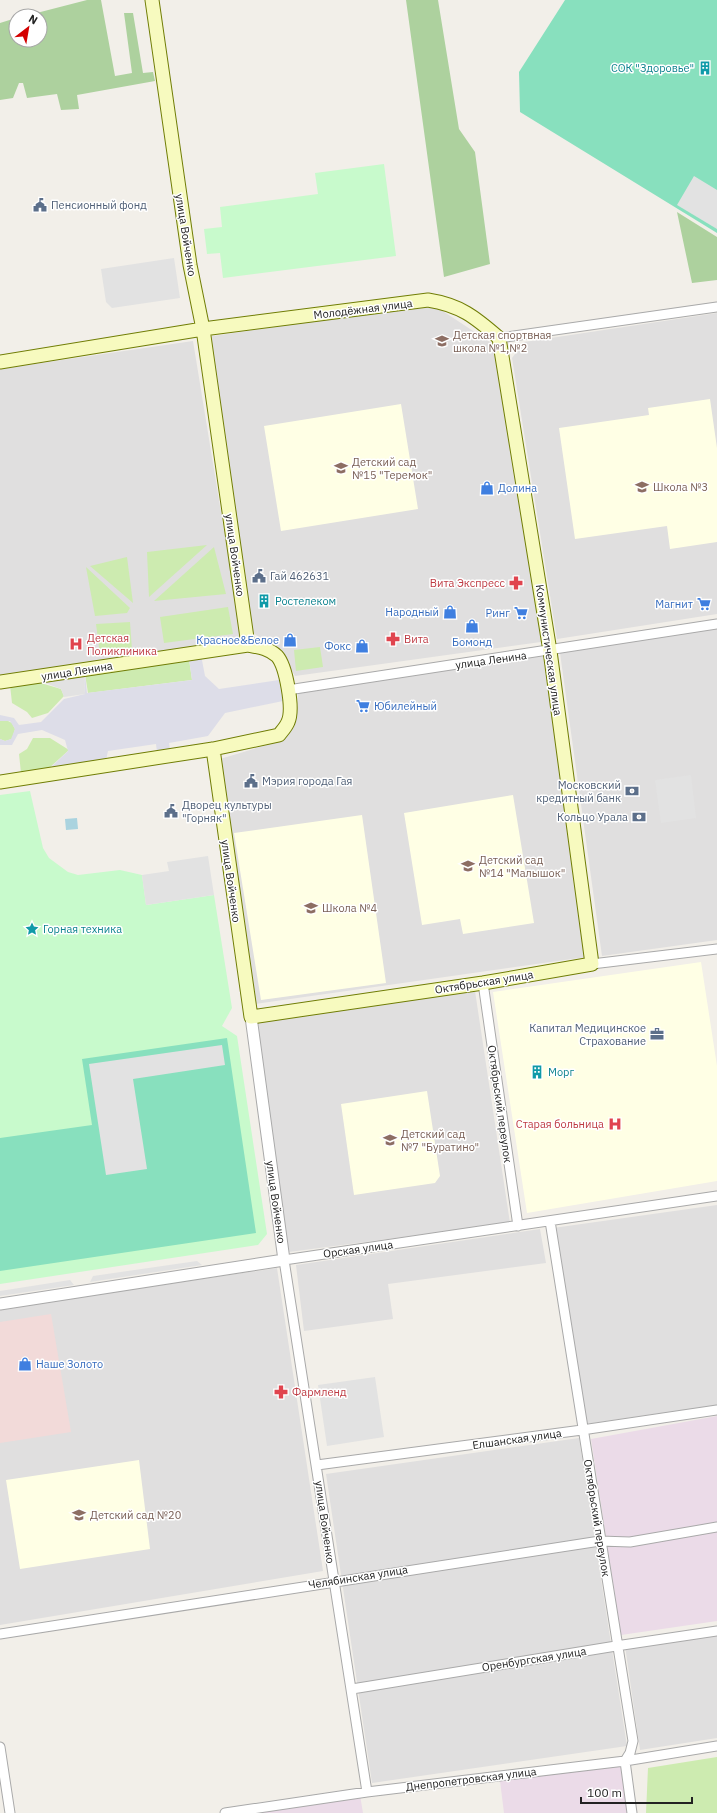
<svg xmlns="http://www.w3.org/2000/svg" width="717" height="1813" viewBox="0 0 717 1813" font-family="'IBM Plex Sans',sans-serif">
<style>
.residential{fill:#e0dfdf}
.commercial{fill:#f2dad9}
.industrial{fill:#ebdbe8}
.education{fill:#ffffe5}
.grass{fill:#cdebb0}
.forest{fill:#add19e}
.park{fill:#c8facc}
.pitch{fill:#88e0be}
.parking{fill:#e2e2e2}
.plaza{fill:#dddde8;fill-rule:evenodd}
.water{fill:#aad3df}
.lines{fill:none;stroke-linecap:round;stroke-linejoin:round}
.minor-casing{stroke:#a9a9a9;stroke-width:11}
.tertiary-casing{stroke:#a9a9a9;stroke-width:13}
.secondary-casing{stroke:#707d05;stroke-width:15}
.minor{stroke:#fff;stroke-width:9}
.tertiary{stroke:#fff;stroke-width:11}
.secondary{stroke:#f7fabf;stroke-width:13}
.labels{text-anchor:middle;stroke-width:3;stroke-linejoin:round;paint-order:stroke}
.culture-label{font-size:11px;fill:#0d838f;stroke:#fff;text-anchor:start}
.service-label{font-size:11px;fill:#4e5e75;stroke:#fff;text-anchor:start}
.street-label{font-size:11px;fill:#222;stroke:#fff}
.education-label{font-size:11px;fill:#785e54;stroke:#fff;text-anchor:start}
.shop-label{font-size:11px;fill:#366cbe;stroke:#fff;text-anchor:end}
.health-label{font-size:11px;fill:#be3a42;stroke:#fff;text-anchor:start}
</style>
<rect width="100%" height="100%" fill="#f2efe9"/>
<path class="residential" d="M432 304 496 346 541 642 295 676 282 653 252 632 206 337Z
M717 313V614L557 639 512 358 524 342Z
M193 341 242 641 0 675V369Z
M717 628V940L602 956 560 653Z
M543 656 586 957 255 1004 220 759 280 741 296 721 298 693Z
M475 991 510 1223 289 1252 257 1021Z
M717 1205V1405L586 1424 553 1228Z
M540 1229 546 1263 388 1284 393 1319 304 1331 296 1265Z
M277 1268 323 1571 0 1625V1309Z
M579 1438 627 1746 372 1783 326 1474Z
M717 1633V1738L640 1750 625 1646Z"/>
<path class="commercial" d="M51 1314 71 1432 0 1443V1322Z"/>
<path class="industrial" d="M717 1416V1621L621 1635 591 1439Z
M622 1764 628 1813H504L500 1781Z
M360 1795 363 1813H241Z"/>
<path class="education" d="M710 399 717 448V542L670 549 667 526 575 539 559 428 649 415 648 408Z
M401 404 418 509 281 531 264 426Z
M513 795 534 923 463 934 460 919 422 925 404 813Z
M362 815 386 983 261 1000 234 833Z
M701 962 717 1066V1181L527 1213 493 992Z
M427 1091 440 1176 435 1183 354 1195 341 1104Z
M139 1460 150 1549 20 1569 6 1480Z"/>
<path class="grass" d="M207 545 149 597 147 552Z
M214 547 226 594 154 601Z
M127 557 133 603 90 566Z
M86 567 130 608 127 613 95 616Z
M228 607 233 634 164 643 160 617Z
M130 622 132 650 100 654 96 624Z
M320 647 323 667 296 671 294 650Z
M189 659 192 680 88 693 85 674Z
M34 681 61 689 64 696 48 713 32 718 27 712 12 703 10 685Z
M6 720 12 723 15 729 12 739 5 741 0 739V721Z
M33 738H50L69 750 47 770 21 773 19 754 27 749Z
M717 1757V1813H646L648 1768Z"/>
<path class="forest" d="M87 0H101L115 76 132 73 124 13H133L143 73 153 72 155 81 77 95 79 109 61 110 57 94 27 98 23 83H19L13 98 0 100V23L16 18V40H40V16H25Z
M406 0H438L459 129 475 152 490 264 444 277Z
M677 212 717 237V280L692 283Z"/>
<path class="park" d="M384 164 396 256 223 278 220 253 207 254 204 229 222 227 220 207 318 194 315 173Z
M30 791 43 848 49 858 68 872 78 875 120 870 142 875 146 905 214 895 232 1008 222 1026 237 1036 267 1234 258 1245 0 1284V795Z"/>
<path class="pitch" d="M565 0H717V233L520 112 519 72Z
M227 1038 256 1233 0 1271V1138L92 1125 82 1059Z"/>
<path class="parking" d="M694 176 717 190V229L677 205Z
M174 258 180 298 112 308 106 302 101 269Z
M84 672 85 694 64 697 61 689 35 679Z
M691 775 696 818 661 823 655 780Z
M208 856 214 895 146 905 142 875 169 871 167 862Z
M222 1045 225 1065 133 1079 147 1169 106 1175 89 1064Z
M197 1261 202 1265 90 1282 93 1276Z
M70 1280 74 1285 0 1296V1291Z
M375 1377 384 1437 327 1446 318 1385Z"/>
<path class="plaza" d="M201 655 205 676 219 689 279 680 283 701 225 713 208 736 169 743 170 750 157 752 156 744 108 751 106 760 50 768 68 751 65 740 42 730 18 734 12 745H0V739L5 741 11 739 15 729 10 721H0V715L14 718 19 725 41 722 64 699 85 694 84 672ZM189 659 192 680 87 693 85 674Z"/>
<path class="water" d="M77 818 78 829 66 830 65 819Z"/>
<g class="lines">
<g class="minor-casing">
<path id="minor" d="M499 338 717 307
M288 690 717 624
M592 964 717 949
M483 983 518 1226
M550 1221 633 1741 630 1753 625 1761 632 1813
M317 1465 582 1430 717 1410
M0 1634 600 1541 630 1542 717 1527
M352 1689 616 1646 717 1631
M0 1747 10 1813
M367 1792 284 1260 717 1196
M225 1813 367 1792 625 1761 717 1746"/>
</g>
<g class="tertiary-casing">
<path id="tertiary" d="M0 1304 284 1260 251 1017"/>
</g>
<g class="secondary-casing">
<path id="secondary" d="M0 362 203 329 428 300C460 305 475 317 499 338L550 651 592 964 483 983 251 1017 213 749
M0 682 248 645
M0 782 213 749 279 735C282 731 286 727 288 722 294 709 286 666 277 656 268 648 259 647 248 645L203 329 190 265 152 0"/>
</g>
<use href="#minor" class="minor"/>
<use href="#tertiary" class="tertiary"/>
<use href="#secondary" class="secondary"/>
</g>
<defs>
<g id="building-bare" transform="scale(1.08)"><path d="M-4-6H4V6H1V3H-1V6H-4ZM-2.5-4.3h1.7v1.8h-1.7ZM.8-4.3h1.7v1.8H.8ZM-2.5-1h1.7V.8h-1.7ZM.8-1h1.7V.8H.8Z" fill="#0f9aa8" stroke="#fff" stroke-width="2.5" paint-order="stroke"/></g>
<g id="civic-bare" transform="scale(1.08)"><path d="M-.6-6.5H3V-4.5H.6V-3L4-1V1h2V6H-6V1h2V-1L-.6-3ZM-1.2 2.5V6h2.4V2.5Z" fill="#5c6f8a" stroke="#fff" stroke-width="2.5" paint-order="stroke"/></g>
<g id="school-bare" transform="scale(1.08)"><path d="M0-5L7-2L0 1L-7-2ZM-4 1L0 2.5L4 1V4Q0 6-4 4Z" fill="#8d6e63" stroke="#fff" stroke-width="2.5" paint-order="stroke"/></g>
<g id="shop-bare" transform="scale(1.08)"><path d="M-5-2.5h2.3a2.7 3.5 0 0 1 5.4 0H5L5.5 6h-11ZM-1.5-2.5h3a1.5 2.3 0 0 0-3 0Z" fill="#3f7fe0" stroke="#fff" stroke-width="2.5" paint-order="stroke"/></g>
<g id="pharmacy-bare" transform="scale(1.08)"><path d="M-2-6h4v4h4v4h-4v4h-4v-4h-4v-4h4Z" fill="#e0444e" stroke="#fff" stroke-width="2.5" paint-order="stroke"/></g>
<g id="supermarket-bare" transform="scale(1.08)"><path d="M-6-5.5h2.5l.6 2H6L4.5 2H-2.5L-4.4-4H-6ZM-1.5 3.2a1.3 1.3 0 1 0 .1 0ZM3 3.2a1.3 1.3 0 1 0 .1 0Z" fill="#3f7fe0" stroke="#fff" stroke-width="2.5" paint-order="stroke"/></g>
<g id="hospital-bare" transform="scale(1.08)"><path d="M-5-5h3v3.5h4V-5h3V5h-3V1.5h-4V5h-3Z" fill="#e0444e" stroke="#fff" stroke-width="2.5" paint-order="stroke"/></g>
<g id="bank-bare" transform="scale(1.08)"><path d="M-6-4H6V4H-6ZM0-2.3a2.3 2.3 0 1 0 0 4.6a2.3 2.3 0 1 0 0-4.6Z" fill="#5c6f8a" stroke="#fff" stroke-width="2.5" paint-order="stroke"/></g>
<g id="sight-bare" transform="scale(1.08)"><path d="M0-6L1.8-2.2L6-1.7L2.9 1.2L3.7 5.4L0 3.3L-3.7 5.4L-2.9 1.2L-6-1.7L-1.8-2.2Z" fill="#0f9aa8" stroke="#fff" stroke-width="2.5" paint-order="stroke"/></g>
<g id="office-bare" transform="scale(1.08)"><path d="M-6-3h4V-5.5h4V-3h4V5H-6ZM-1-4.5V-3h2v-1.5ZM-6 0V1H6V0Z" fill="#5c6f8a" stroke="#fff" stroke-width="2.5" paint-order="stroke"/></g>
</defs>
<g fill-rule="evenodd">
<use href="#building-bare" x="705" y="68"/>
<use href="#civic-bare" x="40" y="205"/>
<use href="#school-bare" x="442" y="341"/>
<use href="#school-bare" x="341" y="468"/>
<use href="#school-bare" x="642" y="487"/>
<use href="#shop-bare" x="487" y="488"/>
<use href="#civic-bare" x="259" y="576"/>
<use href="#pharmacy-bare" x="516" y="583"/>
<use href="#building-bare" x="264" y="601"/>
<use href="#supermarket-bare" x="704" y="604"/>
<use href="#shop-bare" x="450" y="612"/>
<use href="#supermarket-bare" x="521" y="613"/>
<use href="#shop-bare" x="472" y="626"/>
<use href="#pharmacy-bare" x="393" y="639"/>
<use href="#shop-bare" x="290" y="640"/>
<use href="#hospital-bare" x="76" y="644"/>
<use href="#shop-bare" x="362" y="646"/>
<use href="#supermarket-bare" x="363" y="706"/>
<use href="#civic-bare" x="251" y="781"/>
<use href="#bank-bare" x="632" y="791"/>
<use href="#civic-bare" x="171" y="811"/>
<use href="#bank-bare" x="639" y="817"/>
<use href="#school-bare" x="468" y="866"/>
<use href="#school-bare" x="311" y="908"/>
<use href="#sight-bare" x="32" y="929"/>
<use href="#office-bare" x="657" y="1034"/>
<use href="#building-bare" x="537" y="1072"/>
<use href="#hospital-bare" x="615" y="1124"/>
<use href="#school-bare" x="390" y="1140"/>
<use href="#shop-bare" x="25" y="1364"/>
<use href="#pharmacy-bare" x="281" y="1392"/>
<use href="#school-bare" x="79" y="1515"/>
</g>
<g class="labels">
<g class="culture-label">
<text x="694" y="72" text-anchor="end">СОК "Здоровье"</text>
<text x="275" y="605">Ростелеком</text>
<text x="43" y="933">Горная техника</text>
<text x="548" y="1076">Морг</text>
</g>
<g class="service-label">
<text x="51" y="209">Пенсионный фонд</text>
<text x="270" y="580">Гай 462631</text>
<text x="262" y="785">Мэрия города Гая</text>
<text x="621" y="789" text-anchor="end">Московский<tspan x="621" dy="13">кредитный банк</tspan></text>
<text x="182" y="809">Дворец культуры<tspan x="182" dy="13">"Горняк"</tspan></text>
<text x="628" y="821" text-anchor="end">Кольцо Урала</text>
<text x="646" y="1032" text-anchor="end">Капитал Медицинское<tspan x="646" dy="13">Страхование</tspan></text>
</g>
<g class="street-label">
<text transform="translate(186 235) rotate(81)" y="4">улица Войченко</text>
<text transform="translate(363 309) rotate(-7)" y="4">Молодёжная улица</text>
<text transform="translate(235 555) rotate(82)" y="4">улица Войченко</text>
<text transform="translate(549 650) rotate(82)" y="4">Коммунистическая улица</text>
<text transform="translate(491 660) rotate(-8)" y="4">улица Ленина</text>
<text transform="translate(77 671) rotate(-9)" y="4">улица Ленина</text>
<text transform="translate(231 881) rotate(82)" y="4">улица Войченко</text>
<text transform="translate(484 982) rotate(-9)" y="4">Октябрьская улица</text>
<text transform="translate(500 1104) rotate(82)" y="4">Октябрьский переулок</text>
<text transform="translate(276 1202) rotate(82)" y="4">улица Войченко</text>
<text transform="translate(358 1249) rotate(-8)" y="4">Орская улица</text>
<text transform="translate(517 1439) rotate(-8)" y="4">Елшанская улица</text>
<text transform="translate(597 1518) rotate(81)" y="4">Октябрьский переулок</text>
<text transform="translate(325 1522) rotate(82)" y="4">улица Войченко</text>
<text transform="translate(358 1577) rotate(-9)" y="4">Челябинская улица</text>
<text transform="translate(534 1659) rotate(-9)" y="4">Оренбургская улица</text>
<text transform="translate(471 1779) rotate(-7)" y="4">Днепропетровская улица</text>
</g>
<g class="education-label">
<text x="453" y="339">Детская спортвная<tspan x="453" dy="13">школа №1,№2</tspan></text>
<text x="352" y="466">Детский сад<tspan x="352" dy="13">№15 "Теремок"</tspan></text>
<text x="653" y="491">Школа №3</text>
<text x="479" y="864">Детский сад<tspan x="479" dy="13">№14 "Малышок"</tspan></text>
<text x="322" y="912">Школа №4</text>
<text x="401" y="1138">Детский сад<tspan x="401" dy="13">№7 "Буратино"</tspan></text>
<text x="90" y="1519">Детский сад №20</text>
</g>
<g class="shop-label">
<text x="498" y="492" text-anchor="start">Долина</text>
<text x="693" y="608">Магнит</text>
<text x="439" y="616">Народный</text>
<text x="510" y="617">Ринг</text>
<text x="279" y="644">Красное&amp;Белое</text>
<text x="472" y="646" text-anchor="middle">Бомонд</text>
<text x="351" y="650">Фокс</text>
<text x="374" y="710" text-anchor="start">Юбилейный</text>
<text x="36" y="1368" text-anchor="start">Наше Золото</text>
</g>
<g class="health-label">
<text x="505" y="587" text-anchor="end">Вита Экспресс</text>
<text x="87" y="642">Детская<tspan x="87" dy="13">Поликлиника</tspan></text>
<text x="404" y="643">Вита</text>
<text x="604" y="1128" text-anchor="end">Старая больница</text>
<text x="292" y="1396">Фармленд</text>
</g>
</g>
<g transform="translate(28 28) rotate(31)"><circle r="19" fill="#ffffff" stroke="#a7a7a7"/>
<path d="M0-3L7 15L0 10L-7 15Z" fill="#d40000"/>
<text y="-6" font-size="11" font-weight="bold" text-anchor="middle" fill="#222222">N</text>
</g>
<path d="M581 1797v6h111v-6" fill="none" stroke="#222222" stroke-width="2"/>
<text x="587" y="1797" font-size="12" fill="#222222" stroke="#ffffff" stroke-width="3" paint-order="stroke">100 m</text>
</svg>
